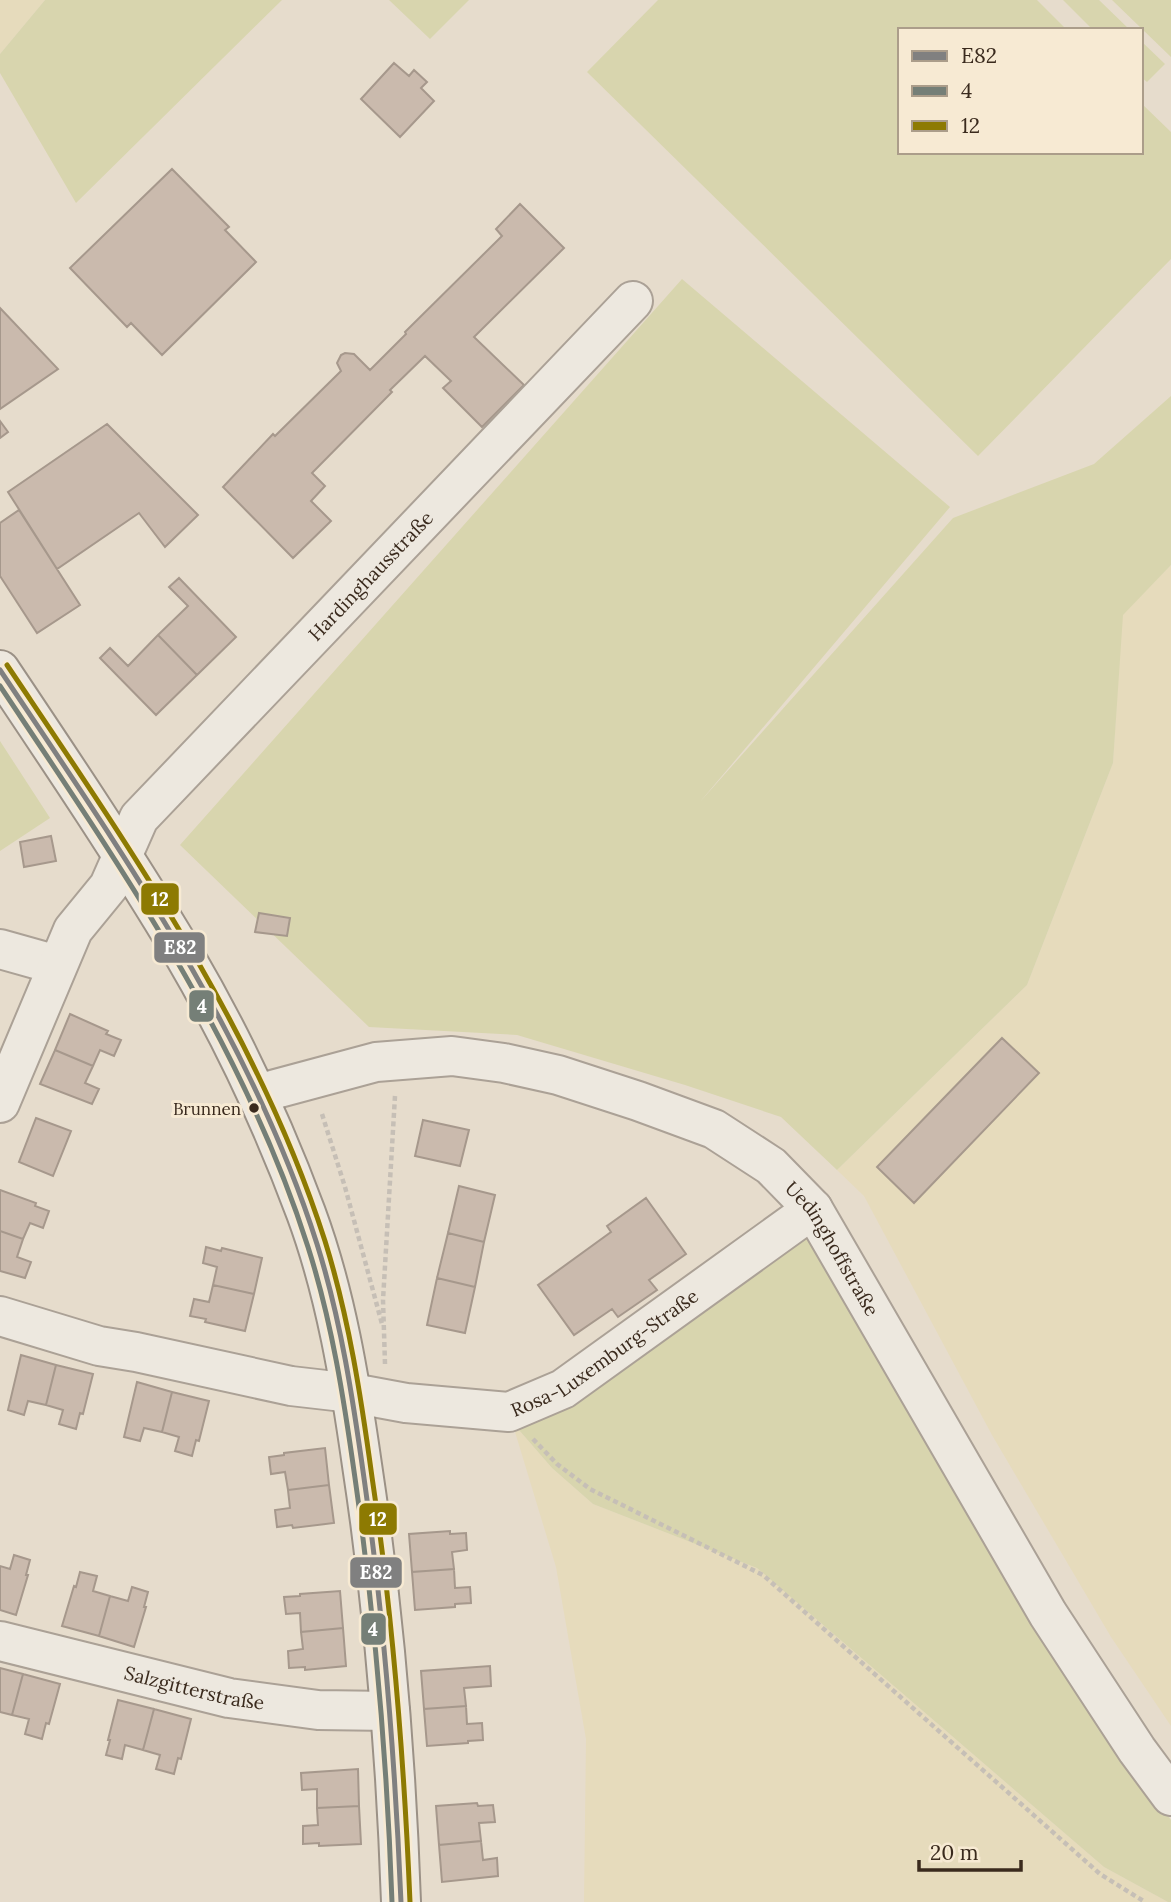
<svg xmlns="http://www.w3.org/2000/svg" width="1171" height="1902" viewBox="0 0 1171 1902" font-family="Lora,serif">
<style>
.farmland{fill:#e6dbbc}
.green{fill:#d8d5ae}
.building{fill:#cabaad;stroke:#a6988c;stroke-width:2}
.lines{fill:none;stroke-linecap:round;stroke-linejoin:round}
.street-casing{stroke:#aba196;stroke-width:42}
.secondary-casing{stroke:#9b9186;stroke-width:42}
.path{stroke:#c6bfb6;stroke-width:4.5;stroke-dasharray:5 3.5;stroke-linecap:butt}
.street{stroke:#ede8df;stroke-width:38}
.secondary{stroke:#ede8df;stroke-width:38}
.bus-1-casing{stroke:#f7ead3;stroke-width:10}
.bus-2-casing{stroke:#f7ead3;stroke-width:10}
.bus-3-casing{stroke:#f7ead3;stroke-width:10}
.bus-1{stroke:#808080;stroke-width:5}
.bus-2{stroke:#757f77;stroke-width:5}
.bus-3{stroke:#8d7a02;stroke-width:5}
.bus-dot{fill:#3a2a1d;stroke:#f7ead3;stroke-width:2.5}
.labels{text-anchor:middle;stroke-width:6;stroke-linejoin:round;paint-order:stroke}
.bus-label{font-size:17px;fill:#3a2a1d;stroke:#f7ead3;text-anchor:end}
.street-label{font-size:19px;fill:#3a2a1d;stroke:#f7ead3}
.line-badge{stroke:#f7ead3;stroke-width:2.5}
.badge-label{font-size:19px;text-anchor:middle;font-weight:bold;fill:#fff}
</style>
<rect width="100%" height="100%" fill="#e6dccc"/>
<path class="farmland" d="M0 0H45L0 54Z
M1171 565V1726L1111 1637 992 1435 864 1196 837 1170 1027 985 1113 763 1122 615Z
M512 1422 552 1468 593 1504 757 1568 1104 1867 1168 1902H584L586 1739 556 1567Z"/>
<path class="green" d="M45 0H282L76 203 0 73V54Z
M389 0H469L430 39Z
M658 0H1037L1067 30H900V152H1141V103L1171 132V259L978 456 587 72Z
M1063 0H1099L1130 30H1093Z
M1112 0H1171V57Z
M1141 41 1165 64 1147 82 1141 77Z
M682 279 950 507 699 803 953 518 1094 464 1171 396V565L1123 615 1113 763 1027 985 837 1170 781 1117 685 1085 517 1035 369 1027 180 845Z
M0 741 50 818 0 851Z
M810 1235 1122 1753 1171 1820V1902H1168L1104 1867 757 1568 593 1504 552 1468 512 1422 554 1408Z"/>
<path class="building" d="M394 63 409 76 414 70 427 82 421 88 434 101 400 137 361 99Z
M172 169 229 227 225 230 256 262 162 355 131 323 127 327 70 268Z
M520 204 564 248 474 337 524 385 482 427 443 388 451 381 425 356 390 390 392 392 312 473 325 486 311 501 331 521 293 558 223 487 273 434 275 436 341 371 337 363 341 355 345 353 354 354 370 370 406 334 405 332 502 236 496 229Z
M0 308 58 369 0 409Z
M0 421 8 432 0 438Z
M107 424 198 515 165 547 139 513 57 569 8 492Z
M19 510 80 605 37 633 0 576V523Z
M179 578 236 637 197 675 158 635 188 606 169 587Z
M158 635 197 675 156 715 100 658 110 648 128 666Z
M51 836 56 861 24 867 20 842Z
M259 913 290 918 287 936 255 932Z
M70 1014 108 1031 106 1034 121 1040 114 1056 100 1050 93 1066 55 1050Z
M1002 1038 1039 1073 914 1203 877 1167Z
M55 1050 93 1066 85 1083 99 1089 92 1104 40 1084Z
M36 1118 71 1131 53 1176 19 1162Z
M423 1120 469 1130 460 1166 415 1156Z
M459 1186 495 1195 484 1242 448 1233Z
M0 1190 36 1203 35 1206 49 1211 43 1228 30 1223 23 1239 0 1231Z
M646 1198 686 1254 649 1280 657 1290 618 1317 612 1309 574 1335 538 1285 611 1232 607 1226Z
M0 1231 23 1239 17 1257 31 1262 25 1278 0 1271Z
M448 1233 484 1242 475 1287 437 1278Z
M206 1247 221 1251 222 1248 262 1258 254 1294 213 1285 217 1267 203 1263Z
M437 1278 475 1287 465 1333 427 1325Z
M213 1285 254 1294 245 1331 205 1322 206 1319 190 1316 194 1299 209 1302Z
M21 1355 56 1365 46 1405 28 1401 24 1415 8 1410Z
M56 1365 93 1374 83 1414 80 1413 76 1429 59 1424 63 1410 46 1405Z
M137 1382 172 1392 162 1432 144 1428 140 1441 124 1437Z
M172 1392 209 1401 199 1441 196 1440 192 1456 175 1451 179 1437 162 1432Z
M325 1448 329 1485 288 1490 285 1472 271 1474 269 1457 284 1455V1453Z
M329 1485 334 1523 293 1528 292 1525 277 1527 275 1510 290 1508 288 1490Z
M450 1531V1534L466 1533 467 1550 452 1552 454 1569 412 1572 409 1534Z
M14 1555 30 1560 26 1575H28L16 1615 0 1610V1566L10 1569Z
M454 1569 455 1588 470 1587 471 1603 455 1604V1607L415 1610 412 1572Z
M80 1572 97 1576 93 1591 110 1596 99 1636 62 1626 74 1586 76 1587Z
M132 1587 148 1592 144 1607H146L134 1647 99 1636 110 1596 128 1601Z
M340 1591 343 1628 301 1632 300 1613 286 1614 284 1597 300 1596V1594Z
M343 1628 346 1666 305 1670V1667L289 1668 288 1651 303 1649 301 1632Z
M490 1666 491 1686 464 1688 466 1706 424 1709 421 1671Z
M0 1668 23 1674 12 1715 0 1712Z
M23 1674 60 1684 49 1724 46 1723 42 1739 25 1734 29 1719 12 1715Z
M118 1700 154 1709 143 1750 125 1745 122 1759 106 1755 110 1740H108Z
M466 1706 467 1724 482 1723 483 1740 468 1741V1743L427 1746 424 1709Z
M154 1709 191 1719 181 1759 178 1758 174 1774 156 1769 160 1755 143 1750Z
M358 1769 359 1806 317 1808V1789L302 1790 301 1773Z
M477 1803 478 1806 493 1805 495 1822 479 1823 481 1841 439 1845 436 1806Z
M359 1806 361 1844 319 1846V1843L303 1844V1826L318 1825 317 1808Z
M481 1841 483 1860 497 1858 498 1876 442 1882 439 1845Z"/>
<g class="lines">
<g class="street-casing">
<g id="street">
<path d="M0 949 57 965"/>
<path id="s1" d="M257 1094 376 1062 452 1056 504 1063 558 1075 638 1101 714 1129 771 1166 813 1209 1048 1614 1137 1750 1171 1796"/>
<path id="s2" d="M0 1103 73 930 109 886 139 818 633 301"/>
<path id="s3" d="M0 1316 99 1346 136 1352 291 1386 352 1393 406 1403 509 1412 563 1389 813 1209"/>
<path id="s4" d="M0 1641 229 1698 318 1710 390 1711"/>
</g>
</g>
<g class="secondary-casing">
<path id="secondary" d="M0 670C63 764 126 858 184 955 232 1037 273 1124 306 1213 336 1294 350 1381 362 1465 384 1610 396 1756 401 1902"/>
</g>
<path class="path" d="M322 1114 345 1187 382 1324
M385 1364 383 1300 395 1096
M533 1439 557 1464 590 1489 763 1575 1100 1874 1145 1902"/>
<use href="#street" class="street"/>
<use href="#secondary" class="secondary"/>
<g class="bus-1-casing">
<path id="bus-1" d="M0 670C121 851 250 1034 317 1244 341 1320 353 1400 364 1478 384 1619 395 1760 401 1902"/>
</g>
<g class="bus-2-casing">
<path id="bus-2" d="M0 686C118 863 243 1042 308 1247 332 1322 344 1400 355 1478 375 1619 387 1760 392 1902"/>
</g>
<g class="bus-3-casing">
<path id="bus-3" d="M7 665C129 847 258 1031 325 1241 349 1318 361 1397 372 1477 393 1618 404 1759 410 1902"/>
</g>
<use href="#bus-1" class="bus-1"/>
<use href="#bus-2" class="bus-2"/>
<use href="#bus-3" class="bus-3"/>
</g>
<circle class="bus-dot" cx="254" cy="1108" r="6"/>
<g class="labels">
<g class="bus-label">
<text x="241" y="1115">Brunnen</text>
</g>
<g class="street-label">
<text dy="7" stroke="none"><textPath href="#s2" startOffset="654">Hardinghausstraße</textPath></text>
<text dy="7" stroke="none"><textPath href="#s1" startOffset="644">Uedinghoffstraße</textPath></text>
<text dy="7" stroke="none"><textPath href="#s3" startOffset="632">Rosa-Luxemburg-Straße</textPath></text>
<text dy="7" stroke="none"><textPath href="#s4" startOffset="200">Salzgitterstraße</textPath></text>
</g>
</g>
<g class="line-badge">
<rect x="140" y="882" width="40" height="34" rx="7" fill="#8d7a02"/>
<rect x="153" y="931" width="53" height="33" rx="7" fill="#808080"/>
<rect x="188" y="989" width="27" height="34" rx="7" fill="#757f77"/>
<rect x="358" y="1502" width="40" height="34" rx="7" fill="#8d7a02"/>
<rect x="349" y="1556" width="54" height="33" rx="7" fill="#808080"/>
<rect x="360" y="1612" width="27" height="34" rx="7" fill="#757f77"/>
</g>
<g class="badge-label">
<text x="160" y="906">12</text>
<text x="180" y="954">E82</text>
<text x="202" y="1013">4</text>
<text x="378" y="1526">12</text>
<text x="376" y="1579">E82</text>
<text x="373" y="1636">4</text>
</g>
<rect x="898" y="28" width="245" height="126" fill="#f7ead3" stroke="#ab9d8a" stroke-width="2"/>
<rect x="912" y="51" width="35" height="10" fill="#808080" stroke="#ab9d8a" stroke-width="2"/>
<text x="961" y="63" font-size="21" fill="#3a2a1d">E82</text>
<rect x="912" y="86" width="35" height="10" fill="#757f77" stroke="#ab9d8a" stroke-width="2"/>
<text x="961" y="98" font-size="21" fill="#3a2a1d">4</text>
<rect x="912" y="121" width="35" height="10" fill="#8d7a02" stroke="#ab9d8a" stroke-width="2"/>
<text x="961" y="133" font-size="21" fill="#3a2a1d">12</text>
<path d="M919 1860v10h102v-10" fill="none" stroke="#3a2a1d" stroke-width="3.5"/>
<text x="930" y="1860" font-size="21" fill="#3a2a1d" stroke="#f7ead3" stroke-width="5" paint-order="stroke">20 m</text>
</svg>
